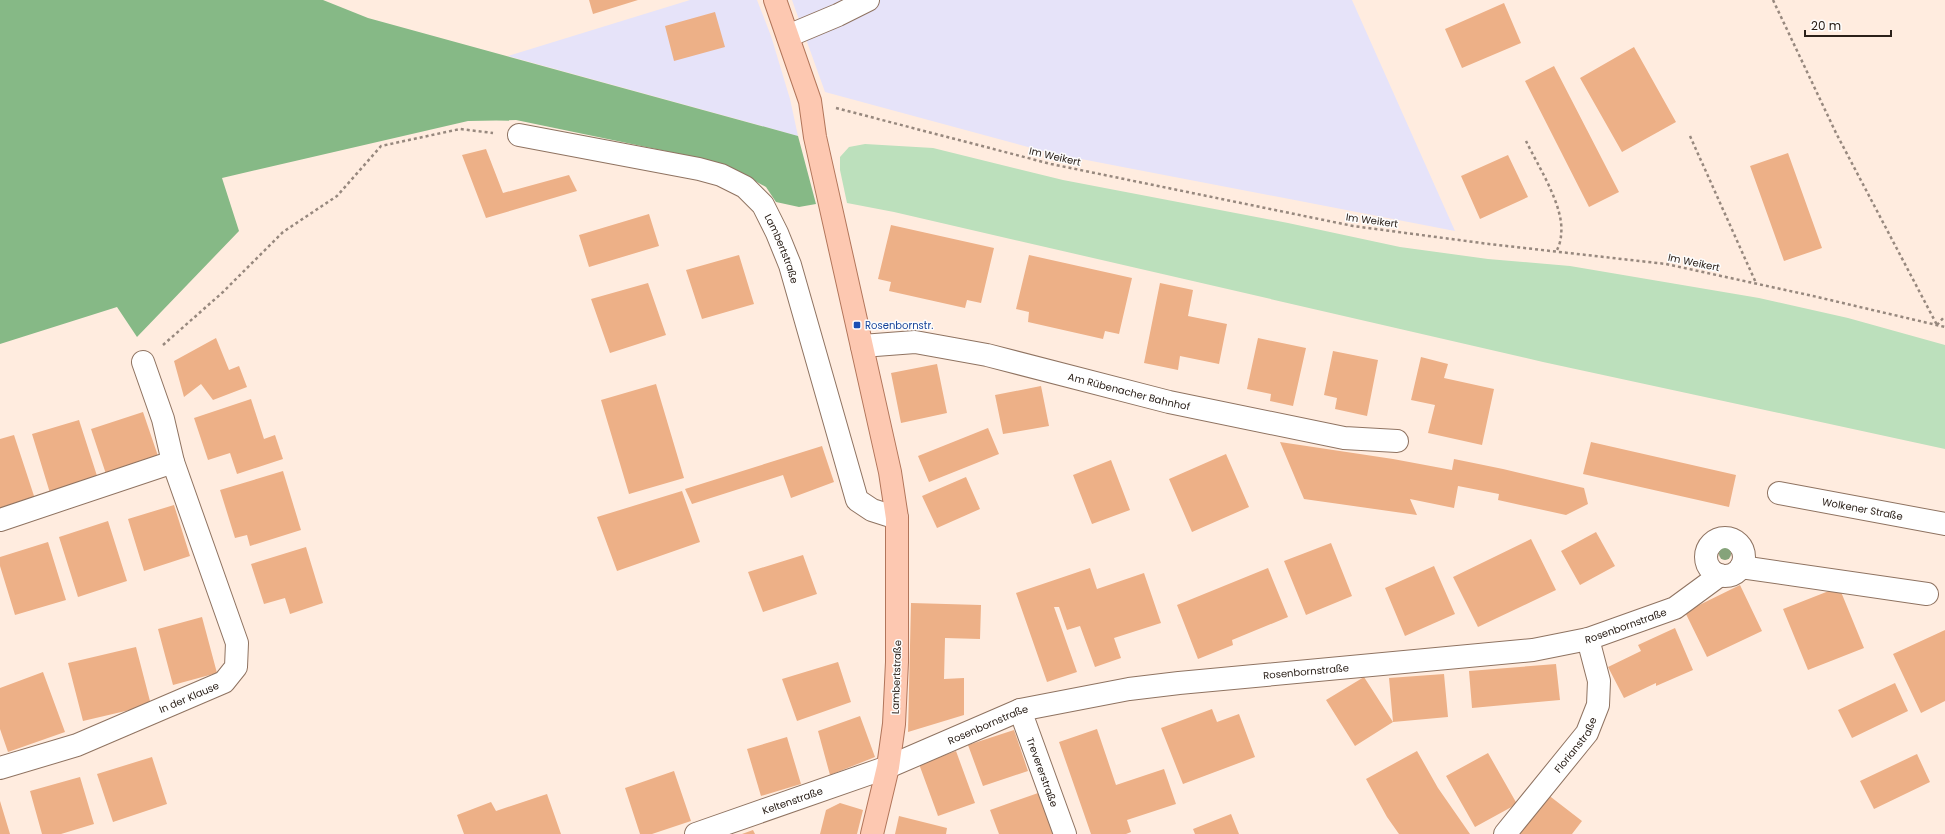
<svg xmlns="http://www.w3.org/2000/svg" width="1945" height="834" viewBox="0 0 1945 834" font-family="Poppins,sans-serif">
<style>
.commercial{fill:#e6e3f9}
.green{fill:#bce0bc}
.forest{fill:#86b986}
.building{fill:#edb087}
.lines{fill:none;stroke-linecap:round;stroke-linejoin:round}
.minor-casing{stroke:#8f7361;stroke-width:24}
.major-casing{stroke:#b2755a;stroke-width:24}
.path{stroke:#97887e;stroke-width:2.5;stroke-dasharray:3 3;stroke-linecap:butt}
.minor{stroke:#fff;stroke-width:22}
.major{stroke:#fdc8b1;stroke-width:22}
.tree{fill:#85a37a}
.transit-dot{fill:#1a4fb4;stroke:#fdfdfd;stroke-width:1.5}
.labels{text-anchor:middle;stroke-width:3;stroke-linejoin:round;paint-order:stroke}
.street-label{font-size:10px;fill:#2b2019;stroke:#fdfdfd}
.transit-label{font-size:10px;fill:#164399;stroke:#fdfdfd;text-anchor:start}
</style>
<rect width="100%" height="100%" fill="#ffecdf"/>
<path class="commercial" d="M690 0H757L771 36 790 99 798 136 508 56Z
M792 0H1352L1455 231 1050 153 825 92Z"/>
<path class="green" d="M865 144 933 148 1063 180 1288 223 1400 247 1488 259 1570 266 1759 298 1848 318 1945 345V449L1543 362 894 212 847 203 840 170V157L849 147Z"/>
<path class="forest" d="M0 0H323L368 18 798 136 816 204 799 207 776 202 766 187 732 168 680 154 516 120 468 121 222 178 239 231 137 337 117 307 0 344Z"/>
<path class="building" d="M589 0H638L593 14Z
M1504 3 1521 43 1462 68 1445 29Z
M715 12 725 47 674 61 665 26Z
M1634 47 1676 122 1622 152 1580 78Z
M1554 66 1619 192 1589 207 1525 81Z
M486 149 503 193 569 175 577 191 486 218 462 155Z
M1788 153 1822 248 1784 261 1750 166Z
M1508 155 1528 197 1480 219 1461 176Z
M649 214 659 246 589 267 579 235Z
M891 225 994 248 981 303 967 300 965 308 889 291 891 282 878 279Z
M739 255 754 304 702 319 686 270Z
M1029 255 1132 278 1119 334 1105 331 1103 339 1028 322 1029 312 1016 309Z
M648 283 666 335 610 353 591 299Z
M1160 283 1193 290 1188 316 1227 324 1219 364 1180 356 1178 370 1144 363Z
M216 338 229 370 239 366 247 387 213 400 201 384 184 397 174 361Z
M1258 338 1306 348 1293 406 1270 401 1271 394 1247 389Z
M1333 351 1378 360 1367 416 1335 409 1337 398 1324 395Z
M1421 357 1448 364 1444 378 1494 389 1482 445 1428 433 1435 405 1411 400Z
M937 364 947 413 901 423 891 373Z
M656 384 684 478 629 494 601 400Z
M1041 386 1049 426 1003 434 995 395Z
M251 399 264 439 275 435 283 459 237 474 230 453 208 460 194 418Z
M143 412 159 459 107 477 91 429Z
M79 420 98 479 50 493 32 434Z
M988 428 999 454 929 482 918 456Z
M14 435 35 499 0 510V439Z
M1280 442 1393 459 1452 470 1454 459 1503 469 1584 488 1588 504 1566 515 1498 500 1499 494 1458 486 1454 508 1410 499 1417 515 1304 499Z
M1591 442 1736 475 1729 507 1583 474Z
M822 446 834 482 791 498 783 475 692 504 685 489Z
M1226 454 1249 507 1192 532 1169 479Z
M1111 460 1130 510 1092 524 1073 475Z
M283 471 301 530 250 546 247 535 235 538 220 490Z
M966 477 980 509 937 528 922 496Z
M682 491 700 542 617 571 597 517Z
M174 505 190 556 144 571 128 519Z
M108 521 127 581 78 597 59 537Z
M1596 532 1615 566 1580 585 1561 551Z
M1531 539 1556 590 1478 627 1453 577Z
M48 542 66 600 15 615 0 566V557Z
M1331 543 1352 596 1306 615 1284 561Z
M306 547 323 603 290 614 285 598 264 604 251 564Z
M803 555 817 594 763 612 748 572Z
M1434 566 1455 614 1405 636 1385 588Z
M1090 568 1097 589 1144 573 1161 623 1114 638 1121 658 1095 667 1080 626 1067 630 1059 607H1054L1077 672 1047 682 1016 593Z
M1268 568 1288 617 1232 640 1233 645 1198 659 1177 605Z
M1740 585 1762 631 1707 657 1685 612Z
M1839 587 1864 648 1808 670 1783 609Z
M911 603 981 605 980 639 945 638 944 679 964 678V715L908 732Z
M202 617 217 673 173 685 158 629Z
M1675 628 1693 670 1656 686V683L1624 698 1608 667 1641 651 1638 645Z
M1945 630V701L1921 713 1893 654Z
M136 647 151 705 83 721 68 663Z
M838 662 851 702 797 721 782 679Z
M1556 664 1560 700 1472 708 1469 671Z
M43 672 65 732 8 752 0 729V688Z
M1444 674 1448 717 1393 722 1389 678Z
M1364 677 1393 722 1355 746 1326 700Z
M1895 683 1908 711 1852 738 1838 710Z
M1212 709 1217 722 1239 714 1255 757 1183 784 1161 728Z
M860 716 875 757 830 775 818 731Z
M1097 729 1116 785 1164 769 1176 804 1127 820 1131 832 1126 834H1091L1059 742Z
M1014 730 1028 771 983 786 968 745Z
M787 737 801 784 761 796 747 749Z
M956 751 975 803 938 816 919 764Z
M1417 751 1438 788 1470 834H1399L1387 817 1366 779Z
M1488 753 1517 804 1475 827 1446 776Z
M1917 754 1930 782 1874 809 1860 781Z
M152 757 167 804 113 822 97 774Z
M674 771 691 821 652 834H640L625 788Z
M80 777 94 824 61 834H42L30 791Z
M1041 792 1057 834H999L990 810Z
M547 794 561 834H464L457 815 491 802 496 811Z
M1547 794 1582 821 1572 834H1516Z
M0 801 10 834H0Z
M840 803 863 810 857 834H820L826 810Z
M1231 814 1239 834H1195L1193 829Z
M899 816 947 828 946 834H895Z
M753 830 755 834H742Z"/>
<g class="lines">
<g class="minor-casing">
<g id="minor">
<path d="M788 36 838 15 868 0"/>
<path id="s1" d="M519 135 699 169 721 175 745 187 763 205 777 233 790 265 857 500 872 510 897 518"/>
<path id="s2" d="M862 346 915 342 987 355 1169 402 1344 438 1397 441"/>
<path id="s3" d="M1779 493 1945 524"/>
<path d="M0 520 173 462"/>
<circle cx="1725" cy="557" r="19"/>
<path d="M1741 567 1927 594"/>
<path id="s4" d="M1020 710 1065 834"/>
<path id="s5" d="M0 768 77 745 224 682 236 667 237 643 173 462 163 419 143 362"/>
<path id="s6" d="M696 834 888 767 1020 710 1129 689 1179 683 1533 650 1588 639 1675 608 1720 575"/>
<path id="s7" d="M1505 834 1587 733 1598 705 1599 681 1588 639"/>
</g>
</g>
<g class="major-casing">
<path id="major" d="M775 0 810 101 815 137 890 472 897 518V662L894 724 888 767 872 834"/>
</g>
<path class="path" d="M1773 0 1836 133 1937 325
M836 108 1051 164 1353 226 1489 244 1666 264 1813 296 1945 327
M1690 136 1756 283
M1526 141C1538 166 1565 207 1561 235 1561 240 1559 246 1557 250
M1937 325 1945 316
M163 345 223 292 283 232 337 196 381 146 460 129 493 133"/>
<use href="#minor" class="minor"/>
<use href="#major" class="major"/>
</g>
<circle class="tree" cx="1725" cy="554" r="6"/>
<rect class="transit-dot" x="853" y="321" width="8" height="8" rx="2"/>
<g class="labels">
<g class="street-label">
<text transform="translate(1055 156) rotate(13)" y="4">Im Weikert</text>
<text transform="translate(1372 220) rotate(8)" y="4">Im Weikert</text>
<text dy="4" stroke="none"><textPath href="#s1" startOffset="306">Lambertstraße</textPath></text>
<text transform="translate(1694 262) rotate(12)" y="4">Im Weikert</text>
<text dy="4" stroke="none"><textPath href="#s2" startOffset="273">Am Rübenacher Bahnhof</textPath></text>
<text dy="4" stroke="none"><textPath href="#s3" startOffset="85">Wolkener Straße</textPath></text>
<text dy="4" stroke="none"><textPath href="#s6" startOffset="960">Rosenbornstraße</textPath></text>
<text dy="4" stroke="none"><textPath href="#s6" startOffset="636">Rosenbornstraße</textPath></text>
<text transform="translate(896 677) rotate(-88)" y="4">Lambertstraße</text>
<text dy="4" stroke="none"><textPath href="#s5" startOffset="202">In der Klause</textPath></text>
<text dy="4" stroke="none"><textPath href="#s6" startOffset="312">Rosenbornstraße</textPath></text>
<text dy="4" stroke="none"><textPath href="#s7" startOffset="114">Florianstraße</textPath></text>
<text dy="4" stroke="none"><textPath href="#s4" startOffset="66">Trevererstraße</textPath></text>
<text dy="4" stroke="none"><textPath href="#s6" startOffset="102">Keltenstraße</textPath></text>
</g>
<g class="transit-label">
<text x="865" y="329">Rosenbornstr.</text>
</g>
</g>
<path d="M1805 30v6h86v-6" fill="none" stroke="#2b2019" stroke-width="2"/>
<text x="1811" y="30" font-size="12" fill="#2b2019" stroke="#fdfdfd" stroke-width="3" paint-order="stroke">20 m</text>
</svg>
